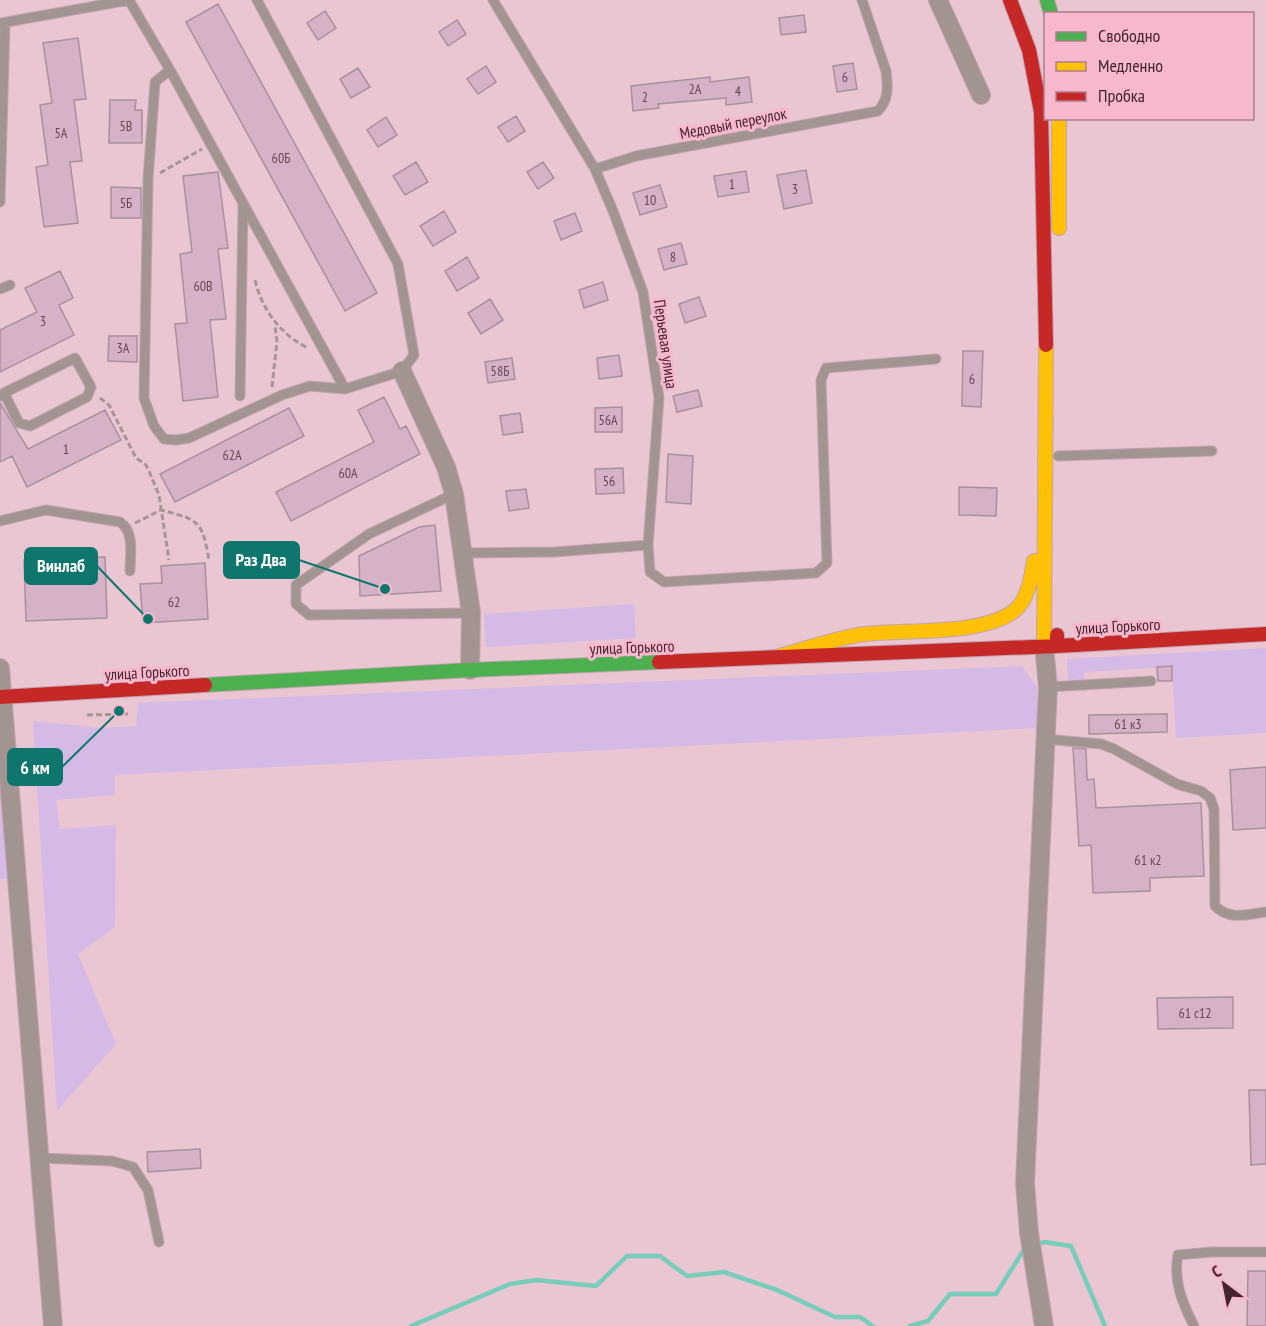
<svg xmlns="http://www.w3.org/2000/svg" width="1266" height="1326" viewBox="0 0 1266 1326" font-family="'PT Sans Narrow',sans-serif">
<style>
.green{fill:#d5bae7}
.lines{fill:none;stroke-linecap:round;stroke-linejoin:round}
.stream{stroke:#77ccbc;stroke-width:4.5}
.building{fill:#d5b2c7;stroke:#aa8f9d;stroke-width:1.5}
.lane-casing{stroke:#c2a4af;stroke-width:11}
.street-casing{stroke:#c2a4af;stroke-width:20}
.fast-casing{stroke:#c2a4af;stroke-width:16}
.slow-casing{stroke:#c2a4af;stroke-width:16}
.jam-casing{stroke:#c2a4af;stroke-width:16}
.path{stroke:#a79696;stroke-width:3;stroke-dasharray:6 3;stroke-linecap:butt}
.lane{stroke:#a29490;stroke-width:9}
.street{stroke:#a29490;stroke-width:18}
.fast{stroke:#4caf50;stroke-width:14}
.slow{stroke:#ffc107;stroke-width:14}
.jam{stroke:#c62828;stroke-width:14}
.labels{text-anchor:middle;stroke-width:6;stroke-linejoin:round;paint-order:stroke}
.number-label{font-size:14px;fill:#674855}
.street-label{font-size:16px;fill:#41232e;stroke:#f7b8ce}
.leader{fill:none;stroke:#0f766e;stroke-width:2}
.callout-dot{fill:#0f766e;stroke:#f7b8ce;stroke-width:2}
.callout{fill:#0f766e;stroke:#0f766e;stroke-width:2}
.callout-label{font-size:18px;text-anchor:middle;font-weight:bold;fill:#fff}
</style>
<rect width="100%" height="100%" fill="#e9c6d2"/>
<path class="green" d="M634 604 636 638 486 647 484 614Z
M1266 648V733L1176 738 1172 667 1084 672 1085 692 1068 680 1067 659Z
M1022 666 1037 687V728L115 775V795L56 800 60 829 116 825 115 927 78 954 116 1044 57 1111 33 721 101 728 136 726 138 703Z
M0 788 7 879H0Z"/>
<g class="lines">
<path class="stream" d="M1035 1246 1044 1242 1071 1246 1105 1326
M411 1326 510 1284 536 1280 596 1286 627 1256H660L687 1276 724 1272 777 1290 835 1317H860L873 1326
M910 1326 928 1321 950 1294H996L1023 1251 1028 1249"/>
</g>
<path class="building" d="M218 4 377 293 345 311 186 22Z
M325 11 336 28 318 40 307 23Z
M804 15 806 32 781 35 779 18Z
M457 20 466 34 448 46 439 32Z
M78 38 86 99 74 100 82 161 70 162 78 223 44 227 36 167 48 165 40 105 52 103 43 43Z
M853 63 857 89 837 92 833 66Z
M486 66 496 82 478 94 467 79Z
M358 68 370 87 351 98 340 79Z
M710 77V82L749 77 752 102 726 105V98L658 104 659 108 633 111 631 86Z
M110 100H136L135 110H142V143H109Z
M516 116 525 131 508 142 498 127Z
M386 117 397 135 378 147 367 130Z
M416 162 428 182 405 195 393 176Z
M543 162 554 178 538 189 527 172Z
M806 170 812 203 784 209 777 175Z
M746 171 749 192 718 197 714 176Z
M218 172 228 248 218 249 226 319 210 320 218 397 183 401 175 324 187 323 180 254 192 252 183 176Z
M660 185 667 207 640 215 633 193Z
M111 187 141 188V218H111Z
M444 211 456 232 433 246 420 226Z
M575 213 582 231 561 240 554 221Z
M681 243 687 264 664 270 658 249Z
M467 257 479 278 457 291 445 271Z
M60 271 73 298 59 305 74 335 0 372V330L37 312 25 288Z
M603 282 608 300 584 308 579 290Z
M699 297 706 316 685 323 679 304Z
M490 299 503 320 481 334 468 313Z
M109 336H137V362L108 361Z
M963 351H983L981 407 962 406Z
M619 355 622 376 599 379 597 358Z
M512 358 515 379 488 383 485 362Z
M698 390 702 406 677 412 673 396Z
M384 397 400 429 406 426 420 454 291 521 276 492 374 442 358 410Z
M0 403 28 449 105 410 121 440 27 487 12 456 0 462Z
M622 407V432H595V408Z
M289 408 304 436 175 502 160 474Z
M520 413 523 432 503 435 500 416Z
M668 454 693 456 691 504 666 502Z
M623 468 624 493 596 494 595 469Z
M959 487 997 488 996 516 959 515Z
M526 489 529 508 509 511 506 491Z
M435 525 441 591 360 596 359 556 419 527Z
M105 557 107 618 26 621 24 560Z
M205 563 208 619 143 623 140 584 162 583 161 566Z
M1172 666V681H1158L1157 667Z
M1167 714V732L1089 734V715Z
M1073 748 1086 749 1087 780 1094 779 1096 808 1201 803 1204 876 1150 878V891L1093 893 1091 845 1079 846Z
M1266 767V828L1233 830 1230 770Z
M1233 997V1028L1158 1029 1157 998Z
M1249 1090H1266V1164L1251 1165Z
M200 1149 201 1168 148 1172 147 1152Z
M1248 1271H1266V1326H1247Z"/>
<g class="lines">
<g class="lane-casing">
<path id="lane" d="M129 0 170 70 345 389
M1 23 129 0
M170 70 155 82 148 179 144 398 154 426 164 439 176 440 189 438 282 395 310 386 345 389 402 371 414 355 398 264 257 0
M595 169 636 156 878 111C889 99 888 87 886 71L862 0
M0 202 5 23
M0 289 10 285
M0 396 4 393 75 358 91 387 87 397 30 426 19 423 4 393
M240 396 243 206
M1058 456 1212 451
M454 494 369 534 296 585V604L309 615 471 613
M0 521 46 510 120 522C135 532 130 554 130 571
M648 545 650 572 664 582 816 573 827 563 821 380 826 368 936 359
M463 553 554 552 648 545 659 398 643 292 613 211 595 169 493 0
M1048 687 1151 681
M1045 739 1101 744 1114 749 1177 784 1201 791 1210 798 1214 809 1215 906C1230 921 1248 914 1266 912
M40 1158 112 1161 133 1167 148 1190 159 1242
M1194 1326C1182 1302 1173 1281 1178 1255L1211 1252H1266"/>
</g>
<g class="street-casing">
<path id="street" d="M938 0 981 95
M402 371 446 467 454 494 471 613 470 670
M0 668 53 1326
M1044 1326 1029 1233 1025 1183 1048 687 1044 646"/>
</g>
<g class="fast-casing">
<path id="fast" d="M1047 0 1051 14
M205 685 470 670 659 662"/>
</g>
<g class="slow-casing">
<path id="slow" d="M1059 118V228
M1044 646 1046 345
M776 657C806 649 835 638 865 634 906 629 981 636 1014 611 1028 600 1031 578 1034 561"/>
</g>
<g class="jam-casing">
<path id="jam" d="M1010 0 1029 50 1041 112 1046 345
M1057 646 1266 634
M659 662 1057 646V635
M0 697 205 685"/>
</g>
<path class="path" d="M160 173 202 149
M255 280C262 310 281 335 308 348
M272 387 277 341 275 325
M100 398 109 405 136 458 146 465 149 471 159 495 169 560
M135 523 161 510C199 520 202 520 209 560
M87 715 128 714"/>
<use href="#lane" class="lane"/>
<use href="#street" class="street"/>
<use href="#fast" class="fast"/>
<use href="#slow" class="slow"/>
<use href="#jam" class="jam"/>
</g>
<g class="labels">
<g class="number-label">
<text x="845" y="82">6</text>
<text x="695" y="94">2А</text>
<text x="738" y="96">4</text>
<text x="645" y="102">2</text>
<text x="126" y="131">5В</text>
<text x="61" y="138">5А</text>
<text x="281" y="163">60Б</text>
<text x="732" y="189">1</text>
<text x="795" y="194">3</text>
<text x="650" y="205">10</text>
<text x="126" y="208">5Б</text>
<text x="673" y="262">8</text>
<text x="203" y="291">60В</text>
<text x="43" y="326">3</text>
<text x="123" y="353">3А</text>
<text x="500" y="376">58Б</text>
<text x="972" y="384">6</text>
<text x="608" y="425">56А</text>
<text x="66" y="454">1</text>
<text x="232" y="460">62А</text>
<text x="348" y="478">60А</text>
<text x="609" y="486">56</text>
<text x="174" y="607">62</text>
<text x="1128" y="729">61 к3</text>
<text x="1148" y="865">61 к2</text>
<text x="1195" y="1018">61 с12</text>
</g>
<g class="street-label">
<text transform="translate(733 123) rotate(-11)" y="6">Медовый переулок</text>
<text transform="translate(666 344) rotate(82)" y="6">Перьевая улица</text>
<text transform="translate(1118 626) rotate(-3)" y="6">улица Горького</text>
<text transform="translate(632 647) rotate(-2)" y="6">улица Горького</text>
<text transform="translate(147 672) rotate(-3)" y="6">улица Горького</text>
</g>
</g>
<path class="leader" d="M385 589L299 560M148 619L97 566M119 711L62 767"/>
<g class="callout-dot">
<circle cx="385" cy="589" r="6"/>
<circle cx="148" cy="619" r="6"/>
<circle cx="119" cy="711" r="6"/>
</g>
<g class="callout">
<rect x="224" y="542" width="75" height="36" rx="6"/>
<rect x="25" y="548" width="72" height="36" rx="6"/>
<rect x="8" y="749" width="54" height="36" rx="6"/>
</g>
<g class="callout-label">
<text x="261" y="566">Раз Два</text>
<text x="61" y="572">Винлаб</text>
<text x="35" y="774">6 км</text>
</g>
<rect x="1044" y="12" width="210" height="108" fill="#f7b8ce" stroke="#ae7c8e" stroke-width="1.5"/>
<rect x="1056" y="32" width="30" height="9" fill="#4caf50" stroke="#ae7c8e" stroke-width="1.5"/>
<text x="1098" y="42" font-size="18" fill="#41232e">Свободно</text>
<rect x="1056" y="62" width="30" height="9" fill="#ffc107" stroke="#ae7c8e" stroke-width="1.5"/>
<text x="1098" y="72" font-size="18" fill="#41232e">Медленно</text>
<rect x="1056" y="92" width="30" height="9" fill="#c62828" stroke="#ae7c8e" stroke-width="1.5"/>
<text x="1098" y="102" font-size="18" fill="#41232e">Пробка</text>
<g transform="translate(1224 1284) rotate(328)" stroke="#f7b8ce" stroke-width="4.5" paint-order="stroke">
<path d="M0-4.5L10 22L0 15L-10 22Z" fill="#41232e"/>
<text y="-9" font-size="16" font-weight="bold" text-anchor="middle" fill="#41232e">С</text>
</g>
</svg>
